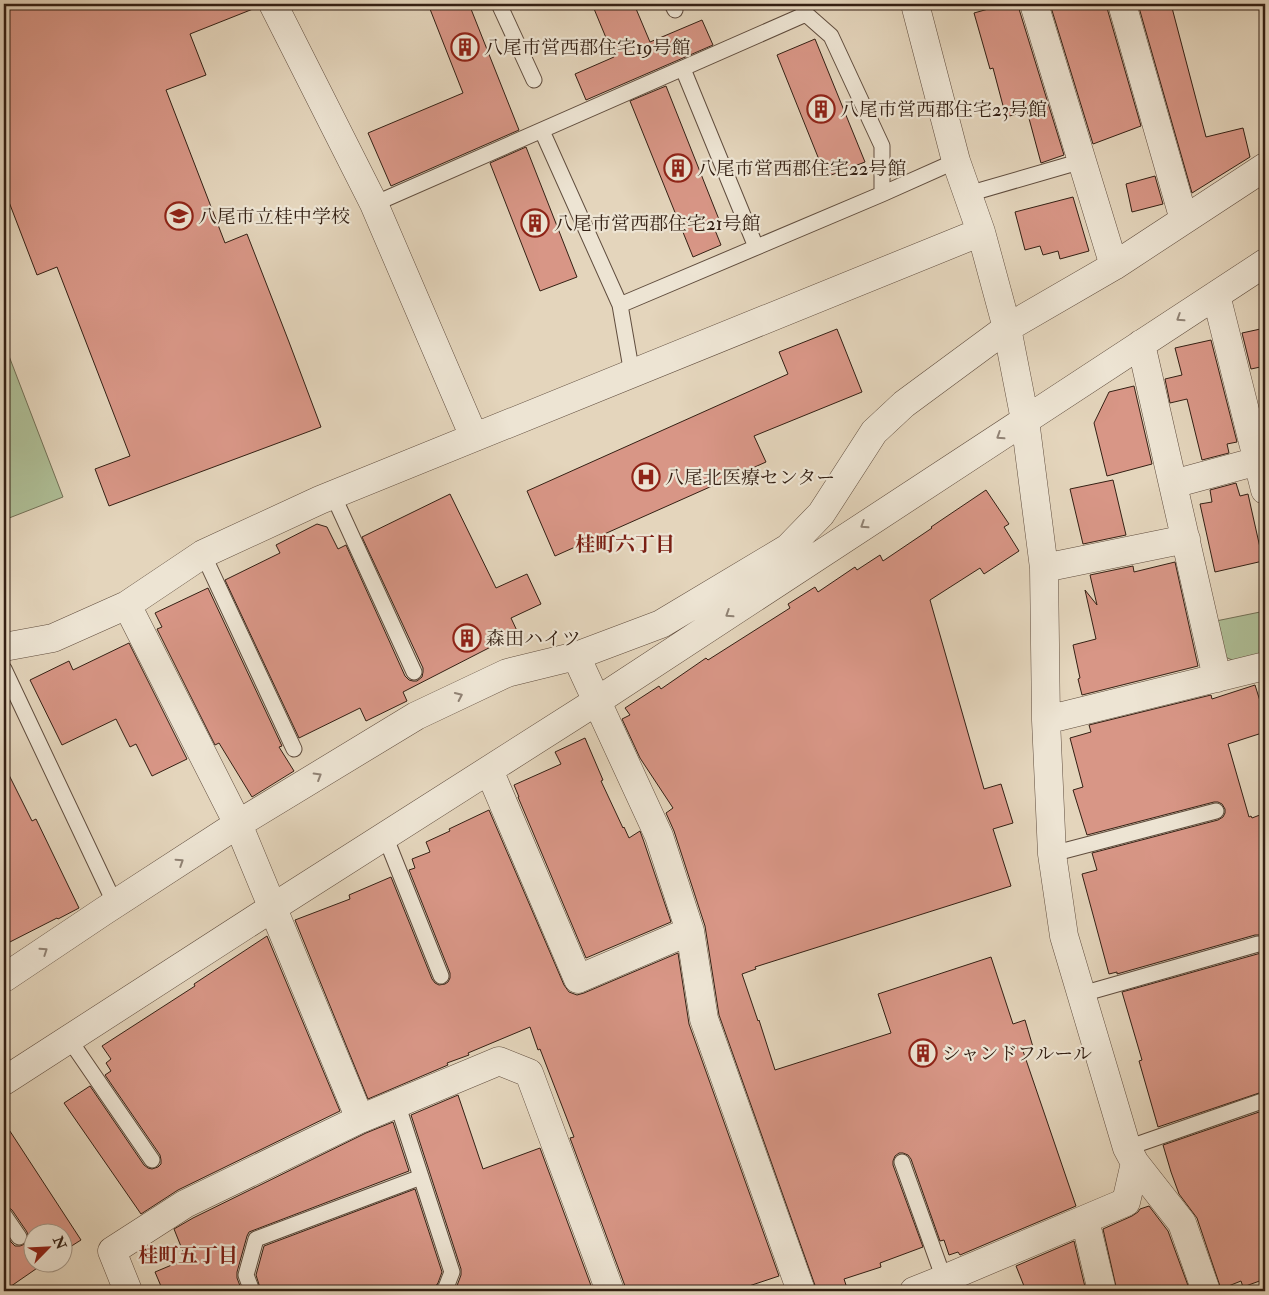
<svg xmlns="http://www.w3.org/2000/svg" width="1269" height="1295" viewBox="0 0 1269 1295" font-family="'IM FELL Double Pica','Noto Serif JP',serif">
<style>
.green{fill:#aebe96;stroke:#716f55}
.building{fill:#d89686;stroke:#342014}
.lines{fill:none;stroke-linecap:round;stroke-linejoin:round}
.service-casing{stroke:#604d3e;stroke-width:17}
.minor-casing{stroke:#604d3e;stroke-width:29}
.service{stroke:#ede4d3;stroke-width:15}
.minor{stroke:#ede4d3;stroke-width:28}
.oneway{stroke:#908274}
.labels{text-anchor:middle;stroke-width:4.5;stroke-linejoin:round;paint-order:stroke}
.poi-label{font-size:19px;fill:#342014;stroke:#ede4d3;text-anchor:start}
.neighbourhood-label{font-size:20px;font-weight:bold;fill:#7a1f14;stroke:#ede4d3}
</style>
<rect width="100%" height="100%" fill="#e4d5bc"/>
<filter id="stains"><feTurbulence type="fractalNoise" baseFrequency=".004" numOctaves="4"/><feColorMatrix values="0 0 0 0 .2 0 0 0 0 .09 0 0 0 0 .02 0 0 0 .5 -.17"/></filter>
<radialGradient id="worn" r=".72"><stop offset=".6" stop-color="#630" stop-opacity="0"/><stop offset="1" stop-color="#630" stop-opacity=".3"/></radialGradient>
<path class="green" d="M4 343 63 497 4 520Z
M1265 611V656L1239 663 1223 656 1216 621Z"/>
<path class="building" d="M4 4H257L258 7 190 34 206 75 166 90 225 243 247 234 289 342 321 427 109 506 95 469 130 456 57 267 37 275 4 189Z
M428 4H469L519 130 391 186 368 133 463 93Z
M592 4H634L650 42 702 20 713 45 586 100 575 74 614 57Z
M1006 4H1019V9L1064 155 1041 163 1027 111 1006 117 993 68 990 69 974 13Z
M1050 4H1107V8L1141 126 1093 144Z
M1138 4H1171L1206 137 1243 128 1250 157 1192 193Z
M815 39 865 162 826 177 777 55Z
M666 86 720 222 713 225 721 245 693 257 630 101Z
M526 147 577 277 540 291 490 163Z
M1155 176 1163 204 1132 212 1126 184Z
M1073 197 1089 251 1060 259 1058 251 1043 255 1040 246 1025 250 1015 212Z
M1265 328V366L1251 369 1242 333Z
M837 329 862 392 754 436 766 462 555 556 527 491 788 374 779 352Z
M1211 340 1237 442 1227 444 1229 453 1202 460 1187 399 1170 403 1165 379 1182 375 1175 348Z
M1134 386 1152 464 1107 476 1094 423 1109 392Z
M1113 480 1126 535 1083 544 1070 489Z
M1236 483 1240 496 1248 494 1263 561 1215 572 1200 504 1212 502 1210 490Z
M986 490 1009 524 1004 527 1019 551 984 574 980 568 930 600 984 789 1001 784 1013 823 993 829 1011 886 755 967 756 969 742 974 758 1021 759 1020 775 1070 891 1033 878 994 991 957 1013 1024 1025 1020 1033 1047 1023 1051 1076 1206 960 1255 958 1252 949 1255 944 1240 940 1241 911 1159 908 1155 903 1153H899L895 1156 893 1161V1165L923 1247 880 1263 881 1267 844 1279 848 1291H817L719 1015 705 926 674 831 666 813 673 808 640 758 622 719 630 715 625 708 659 686 661 689 706 658 708 660 790 608 788 604 815 587 818 592 855 567 857 570 880 555 883 561 932 528 931 527Z
M450 494 496 588 527 574 541 604 511 618 518 633 403 692 407 701 366 721 360 708 299 738 225 580 280 553 276 545 317 524 327 527 338 549 346 545 405 676 409 680 413 681H417L422 677 423 672V668L362 537Z
M1175 562 1198 666 1082 695 1078 679 1080 678 1073 645 1096 639 1085 590 1097 605 1090 575 1133 566 1134 572Z
M208 588 282 746 279 747 294 771 252 797 219 743 215 745 157 629 162 627 155 613Z
M129 643 187 759 152 776 136 744 130 747 116 719 62 745 30 680 69 661 73 670Z
M1255 685 1265 717V732L1228 744 1249 817 1251 816 1252 818 1265 813V938L1261 935H1255L1117 974V972L1109 974 1082 874 1097 870 1092 853 1218 820 1223 817 1225 813V809L1222 804 1218 802H1214L1087 835 1073 790 1083 787 1070 738 1091 732 1089 725 1211 695 1212 699Z
M585 738 603 780 601 781 623 828 624 827 629 838 640 831 644 842 671 922 586 958 518 797H519L514 785 561 764 555 752Z
M4 765 32 821 36 819 79 908 58 919 57 918 4 945Z
M489 810 564 985 569 992 577 995 584 993 678 953 689 1024 779 1276 734 1291H625V1286L570 1138 574 1137 540 1049 538 1050 530 1027 468 1053 469 1055 447 1063 448 1065 368 1099 295 920 350 899 349 895 391 877 432 979 435 983 439 985 445 984 448 982 450 978V973L409 870 415 868 412 859 430 852 426 842 450 831 449 829Z
M267 936 340 1111 178 1190 141 1214 64 1103 90 1086 144 1165 148 1168 152 1169 158 1167 161 1164V1160L160 1155 105 1075 111 1071 106 1063 111 1059 102 1046 195 986 194 984Z
M1265 950V1091L1158 1127 1139 1061 1142 1060 1122 992 1261 953Z
M458 1095 483 1169 540 1148 593 1291H455L461 1275V1269L411 1115Z
M1265 1110V1279L1243 1287 1241 1281 1221 1289 1197 1218 1179 1194 1171 1172 1163 1145Z
M4 1122 81 1240 62 1252V1232H32V1262H46L4 1291V1231L11 1242 15 1246H20L25 1244 28 1241V1237L27 1232 12 1210 8 1207 4 1206Z
M393 1122 409 1171 249 1232 247 1236 237 1272V1278L242 1291H163L155 1272 186 1259 174 1229 193 1218 366 1133Z
M415 1189 442 1272 438 1283 433 1289V1291H261L256 1275 264 1246Z
M1149 1206 1168 1231 1190 1291H1117L1103 1229 1132 1216 1138 1212 1140 1209Z
M1074 1241 1086 1291H1026L1016 1266Z"/>
<g class="lines">
<g class="service-casing">
<path id="service" d="M499 4 534 80
M672 4 675 10
M801 4 806 14 831 36 882 146V194
M683 69 756 247
M542 131 620 305 632 374
M968 194 1082 161
M374 204 806 14
M620 305 882 194 956 161
M333 495 414 672
M203 554 294 749
M4 669 115 904
M385 836 441 976
M1052 854 1216 811
M1082 994 1258 944
M69 1039 152 1160
M397 1103 452 1272 445 1290 442 1291
M1127 1148 1265 1100
M902 1162 944 1279
M4 1215 19 1237
M252 1291 246 1275 256 1239 421 1177"/>
</g>
<g class="minor-casing">
<path id="minor" d="M273 4 374 204 474 437
M915 4 956 161 981 232 1007 328 1025 420 1044 568 1046 720 1052 854 1064 936 1127 1148 1135 1163 1182 1223 1206 1291
M1034 4 1114 266
M1122 4 1184 220
M1216 295 1265 490
M1141 344 1217 678
M1173 484 1258 461
M1044 568 1186 539
M127 605 238 824 360 1119 499 1061 529 1073 610 1291
M4 647 53 638 127 605 203 554 320 500 981 232
M576 656 659 836 690 931 704 1019 801 1291
M1046 720 1265 666
M489 770 578 979 690 931
M4 978 104 911 238 824 416 716 507 673 576 656 661 624 788 548 821 514 874 432 904 404 1007 328 1114 266 1265 167
M4 1081 272 908 597 701 1265 263
M1085 1220 1102 1291
M128 1291 112 1251 185 1204 360 1119
M914 1291 944 1279 1126 1202 1135 1163"/>
</g>
<use href="#service" class="service"/>
<use href="#minor" class="minor"/>
</g>
<defs><path id="oneway-chevron" d="M-2-3.5L2.5 0L-2 3.5" fill="none" stroke-width="1.6" stroke-linecap="round" stroke-linejoin="round" transform="scale(1.25)"/></defs>
<g class="oneway">
<use href="#oneway-chevron" transform="translate(1180 318) rotate(147)"/>
<use href="#oneway-chevron" transform="translate(1000 436) rotate(147)"/>
<use href="#oneway-chevron" transform="translate(864 525) rotate(147)"/>
<use href="#oneway-chevron" transform="translate(729 614) rotate(147)"/>
<use href="#oneway-chevron" transform="translate(459 696) rotate(-25)"/>
<use href="#oneway-chevron" transform="translate(318 776) rotate(-31)"/>
<use href="#oneway-chevron" transform="translate(180 862) rotate(-33)"/>
<use href="#oneway-chevron" transform="translate(44 951) rotate(-34)"/>
</g>
<defs>
<g id="building-ring" transform="scale(1.4375)"><circle r="9.5" fill="#ede4d3" stroke="#8f2418" stroke-width="1.5"/><path d="M-4-6H4V6H1V3H-1V6H-4ZM-2.5-4.3h1.7v1.8h-1.7ZM.8-4.3h1.7v1.8H.8ZM-2.5-1h1.7V.8h-1.7ZM.8-1h1.7V.8H.8Z" fill="#8f2418"/></g>
<g id="school-ring" transform="scale(1.4375)"><circle r="9.5" fill="#ede4d3" stroke="#8f2418" stroke-width="1.5"/><path d="M0-5L7-2L0 1L-7-2ZM-4 1L0 2.5L4 1V4Q0 6-4 4Z" fill="#8f2418"/></g>
<g id="hospital-ring" transform="scale(1.4375)"><circle r="9.5" fill="#ede4d3" stroke="#8f2418" stroke-width="1.5"/><path d="M-5-5h3v3.5h4V-5h3V5h-3V1.5h-4V5h-3Z" fill="#8f2418"/></g>
</defs>
<g fill-rule="evenodd">
<use href="#building-ring" x="465" y="47"/>
<use href="#building-ring" x="821" y="109"/>
<use href="#building-ring" x="678" y="168"/>
<use href="#school-ring" x="179" y="216"/>
<use href="#building-ring" x="535" y="223"/>
<use href="#hospital-ring" x="646" y="477"/>
<use href="#building-ring" x="467" y="638"/>
<use href="#building-ring" x="923" y="1053"/>
</g>
<g class="labels">
<g class="poi-label">
<text x="484" y="54">八尾市営西郡住宅19号館</text>
<text x="840" y="116">八尾市営西郡住宅23号館</text>
<text x="697" y="175">八尾市営西郡住宅22号館</text>
<text x="198" y="223">八尾市立桂中学校</text>
<text x="554" y="230">八尾市営西郡住宅21号館</text>
<text x="665" y="484">八尾北医療センター</text>
<text x="486" y="645">森田ハイツ</text>
<text x="942" y="1060">シャンドフルール</text>
</g>
<g class="neighbourhood-label">
<text x="625" y="551">桂町六丁目</text>
<text x="188" y="1262">桂町五丁目</text>
</g>
</g>
<rect width="1269" height="1295" fill="none" stroke="#e4d5bc" stroke-width="20"/>
<rect x="5" y="5" width="1259" height="1285" fill="none" stroke="#342014" stroke-width="2.5"/>
<rect x="10" y="10" width="1249" height="1275" fill="none" stroke="#342014"/>
<g transform="translate(48 1248) rotate(66)"><circle r="24" fill="#ede4d3" stroke="#a39687"/>
<path d="M0-4L9 19L0 12L-9 19Z" fill="#8f2418"/>
<text y="-8" font-size="14" font-weight="bold" text-anchor="middle" fill="#342014">N</text>
</g>
<rect width="100%" height="100%" filter="url(#stains)"/>
<rect width="100%" height="100%" fill="url(#worn)"/>
</svg>
